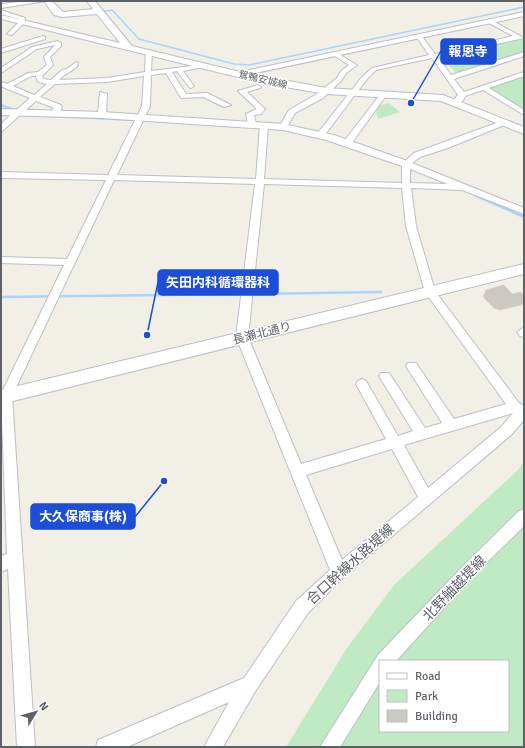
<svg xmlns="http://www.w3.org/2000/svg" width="525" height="748" viewBox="0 0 525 748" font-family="Signika,'Noto Sans JP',sans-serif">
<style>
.green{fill:#c0eac3;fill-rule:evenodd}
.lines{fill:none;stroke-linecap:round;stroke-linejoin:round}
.stream-far2{stroke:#a8d4ff;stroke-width:1.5}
.stream-far1{stroke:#a8d4ff;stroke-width:2}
.stream{stroke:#a8d4ff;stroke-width:2.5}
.building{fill:#ccc9c3;stroke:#d6d2c3}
.street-casing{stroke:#bdbfc6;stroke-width:2}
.secondary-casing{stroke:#bbbec5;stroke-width:2}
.street{fill:#fff;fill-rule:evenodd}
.secondary{fill:#fff;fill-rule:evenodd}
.labels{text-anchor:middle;stroke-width:3;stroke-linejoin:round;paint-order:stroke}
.far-street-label{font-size:10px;fill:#5d6168;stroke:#fff}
.street-label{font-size:12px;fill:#5d6168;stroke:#fff}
.near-street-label{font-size:14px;fill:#5d6168;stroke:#fff}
.leader{fill:none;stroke:#1d4ed8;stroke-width:1.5}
.callout-dot{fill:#1d4ed8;stroke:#fff;stroke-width:1.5}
.callout{fill:#1d4ed8;stroke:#1d4ed8;stroke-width:1.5}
.callout-label{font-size:13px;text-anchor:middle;font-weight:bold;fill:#fff}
</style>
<rect width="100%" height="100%" fill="#f1efe6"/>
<path class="green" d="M519 38 524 41V52L457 74 447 63 458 60 449 54Z
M524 74V111L486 87Z
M389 103 400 112 378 119 376 112 378 106Z
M524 461V747H286L347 648 394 585 519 469ZM380 661H508V731H380Z"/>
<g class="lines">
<path class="stream-far2" d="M100 12 112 10 139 39 234 64 249 65 524 7"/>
<path class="stream-far1" d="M1 105 15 110
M28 115 152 121
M471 193 479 197"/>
<path class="stream" d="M477 196 524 217
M249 294 381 292
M1 297 244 294"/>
</g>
<path class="building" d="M504 285 512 294 521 292 524 296V304L500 310 494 308 483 297 486 290Z"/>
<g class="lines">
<g class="street-casing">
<path id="street" d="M29 1H46L1 8V4Z
M1 10 25 18 24 23 12 35 7 34 19 22V19L1 14Z
M489 19 524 38 438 57 451 75 524 52V56L454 79 464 92 524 72V76L489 88 524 110V115L483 90 465 96C464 101 459 105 453 104L452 102 458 95 432 58 376 70 367 79 324 136 317 134 362 77 372 68 429 55 416 36 417 35H421L435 54 513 36 487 22Z
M43 36 45 37V39L1 53V49Z
M58 41 61 43V46L50 57 53 65 42 76 43 79 51 80 62 70 67 69 76 62 78 63V65C72 72 65 73 59 80L107 78 145 72 146 52 149 50 152 52 151 71 208 64V66L183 71 194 86 191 88 189 87 177 71 172 72 186 94 207 93 231 105 224 107 203 97 181 98 166 73 151 75 150 106 117 175 256 179 260 125 264 123 268 125 264 179 402 183V164L414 153 502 121 509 123 448 148 420 157 412 163 524 208V214L462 190 411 188 416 226 435 291 519 403 524 406V420L511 435 344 577 308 613 256 690 223 747H204L229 702 127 747H96L98 740 244 678 296 601 330 570 236 337 255 184 114 180 12 396 35 747H17L8 569 1 572V556L7 554 1 394 64 265 1 263V257L67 259 106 180 1 178V172L108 175 142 106 144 76 107 82 55 84 40 97 61 105 62 107 58 115 51 113 54 108 36 101 1 132V125L4 121 30 98 5 88 1 86V82L7 84 28 73 38 72 47 65 44 57 55 45 37 49 1 73V68L32 47ZM31 76H36L38 82 47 84 34 95 13 86ZM410 169 448 184 410 183ZM264 184 402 188 406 226 425 292 506 404 454 419 416 363H408L406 366 442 423 425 428 389 373H381L379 376 413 431 398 436 366 381 362 379 358 381 356 384 386 439 301 464 248 337ZM513 413 501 427 428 488 404 445ZM392 449 418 497 342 560 306 475Z
M333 53H337L357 65 346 73 342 80 323 98 295 113 286 129H280L279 127 289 110 317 94 337 78 341 71 349 65 333 55Z
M258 85 261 87 260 88 247 92 265 109 261 114 254 115 256 124 252 126 248 124 246 114 257 109 238 91Z
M100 92 107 94 106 115 102 117 98 115Z
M382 92 388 93 351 144H345V140Z
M523 328H524V337L520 336 517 332Z
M524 509V526L474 575 396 661H380V682L340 747H320L378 655 464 565 519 511Z"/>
</g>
<g class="secondary-casing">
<path id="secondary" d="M44 1H52L63 12 93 9 87 1H95L132 46 240 72 524 12V16L251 74 326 88 443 95 524 127V134L441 101 326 94 262 83 1 19V15L120 43 97 14 62 17 54 15Z
M1 109 102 112 283 124 334 135 410 162 412 164 406 168 402 166 326 140 283 130 102 118 1 115Z
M524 264V274L1 404V390Z"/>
</g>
<use href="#street" class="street"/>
<use href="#secondary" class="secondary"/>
</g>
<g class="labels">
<g class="far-street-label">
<text transform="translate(263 79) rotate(13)" y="4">鴛鴨安城線</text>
</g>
<g class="street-label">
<text transform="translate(262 333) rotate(-14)" y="4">長瀬北通り</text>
</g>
<g class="near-street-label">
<text transform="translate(350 564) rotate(-42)" y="5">合口幹線水路堤線</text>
<text transform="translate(454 588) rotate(-46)" y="5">北野舳越堤線</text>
</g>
</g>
<path class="leader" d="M411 103L441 51M147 335L158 282M164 481L135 517"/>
<g class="callout-dot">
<circle cx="411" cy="103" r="4"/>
<circle cx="147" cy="335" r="4"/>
<circle cx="164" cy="481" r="4"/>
</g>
<g class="callout">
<rect x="441" y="39" width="55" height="25" rx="4"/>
<rect x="158" y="270" width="120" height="25" rx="4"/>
<rect x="31" y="504" width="104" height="25" rx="4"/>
</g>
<g class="callout-label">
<text x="468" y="56">報恩寺</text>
<text x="218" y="287">矢田内科循環器科</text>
<text x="83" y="521">大久保商事(株)</text>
</g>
<rect width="525" height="748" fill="none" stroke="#5d6168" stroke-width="4"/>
<rect x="379" y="660" width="130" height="72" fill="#ffffff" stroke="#bec0c3"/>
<rect x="387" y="673" width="20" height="6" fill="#ffffff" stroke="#bec0c3"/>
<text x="415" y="680" font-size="12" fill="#5d6168">Road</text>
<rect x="387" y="690" width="20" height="12" fill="#c0eac3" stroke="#bec0c3"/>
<text x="415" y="700" font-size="12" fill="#5d6168">Park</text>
<rect x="387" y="710" width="20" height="12" fill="#ccc9c3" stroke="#bec0c3"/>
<text x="415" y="720" font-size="12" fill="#5d6168">Building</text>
<g transform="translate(36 712) rotate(53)" stroke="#ffffff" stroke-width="3" paint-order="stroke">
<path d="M0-3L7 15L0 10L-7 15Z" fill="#5d6168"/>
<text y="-6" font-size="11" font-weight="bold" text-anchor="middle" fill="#5d6168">N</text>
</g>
</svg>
